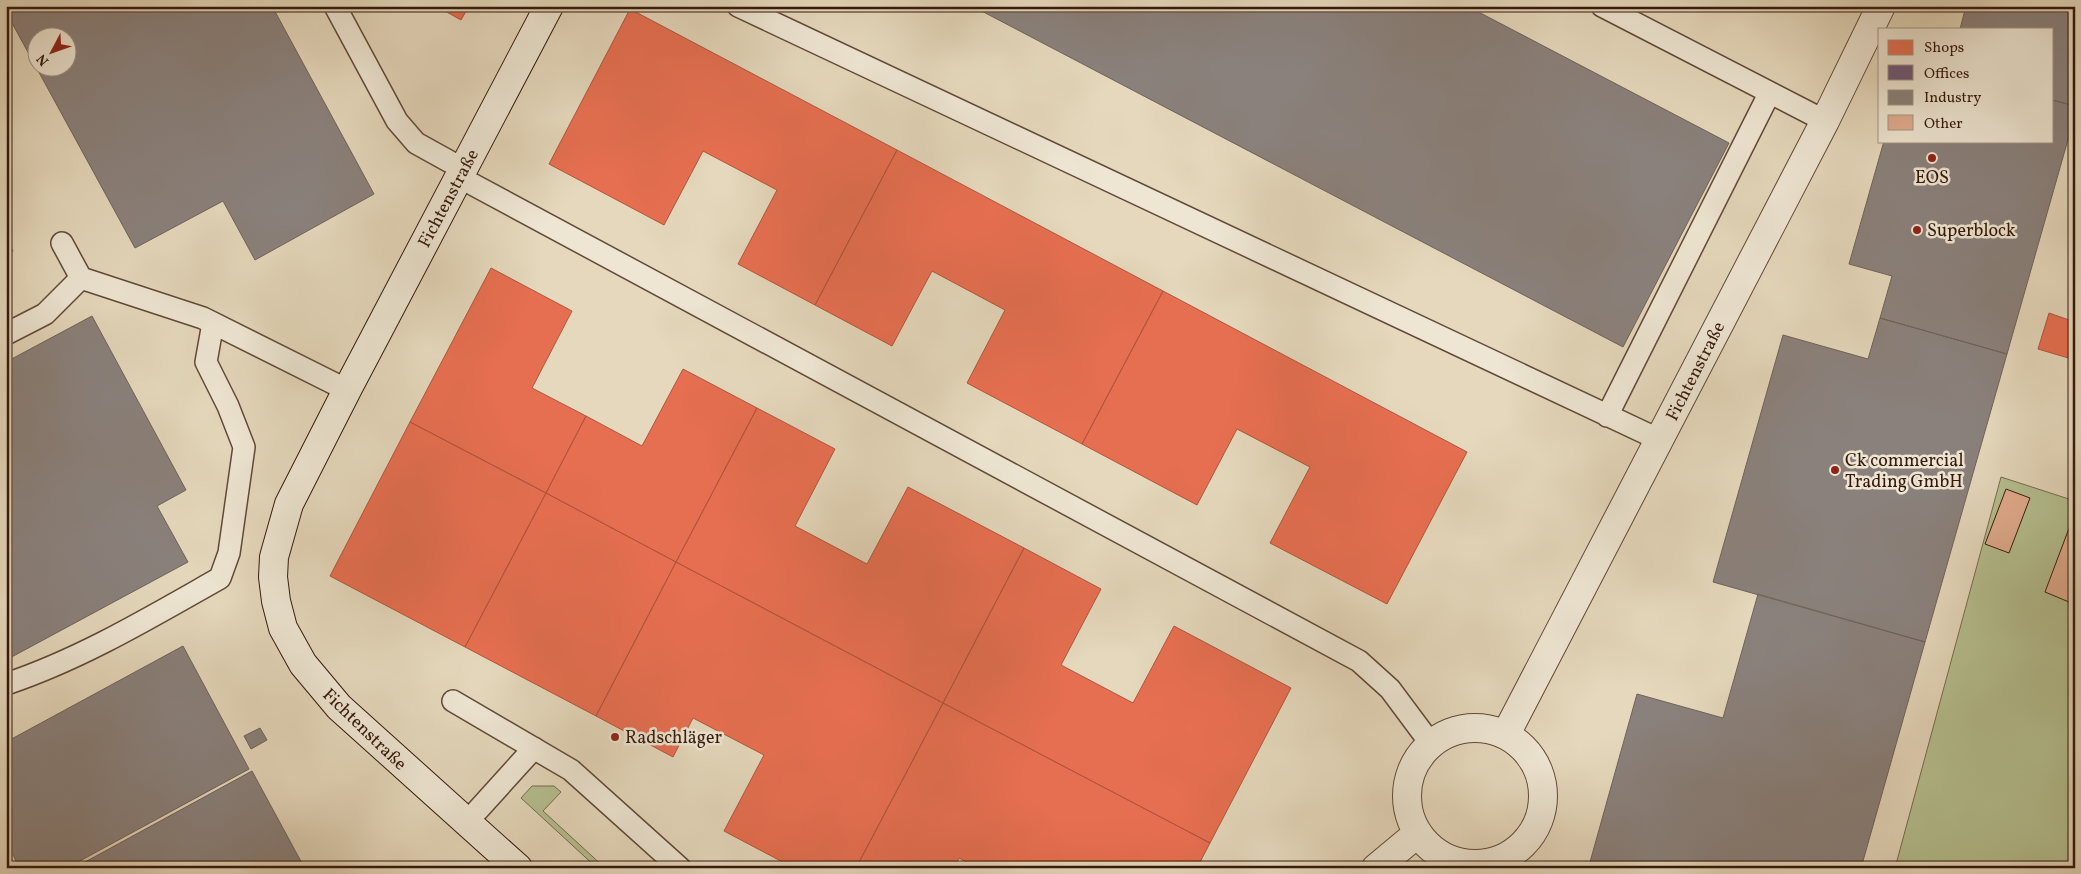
<svg xmlns="http://www.w3.org/2000/svg" width="2081" height="874" viewBox="0 0 2081 874" font-family="Vollkorn,serif">
<style>
.green{fill:#b5bf90;stroke:#756c4e}
.shops{fill:#e76f51;stroke:#b2553c}
.offices{fill:#6d597a;stroke:#5c4659}
.industry{fill:#8a817c;stroke:#70625a;fill-rule:evenodd}
.building{fill:#e1ac8e;stroke:#35190c}
.lines{fill:none;stroke-linecap:round;stroke-linejoin:round}
.lane-casing{stroke:#614938;stroke-width:24}
.street-casing{stroke:#614938;stroke-width:30}
.secondary-casing{stroke:#35190c;stroke-width:30}
.lane{stroke:#eee6d3;stroke-width:21}
.street{stroke:#eee6d3;stroke-width:28}
.secondary{stroke:#eee6d3;stroke-width:28}
.poi-dot{fill:#8f2418;stroke:#eee6d3;stroke-width:2}
.labels{text-anchor:middle;stroke-width:5;stroke-linejoin:round;paint-order:stroke}
.poi-label{font-size:18px;fill:#35190c;stroke:#eee6d3;text-anchor:start}
.street-label{font-size:18px;fill:#35190c;stroke:#eee6d3}
</style>
<rect width="100%" height="100%" fill="#e5d8bc"/>
<filter id="stains"><feTurbulence type="fractalNoise" baseFrequency=".004" numOctaves="4"/><feColorMatrix values="0 0 0 0 .2 0 0 0 0 .09 0 0 0 0 .02 0 0 0 .5 -.17"/></filter>
<radialGradient id="worn" r=".72"><stop offset=".6" stop-color="#630" stop-opacity="0"/><stop offset="1" stop-color="#630" stop-opacity=".3"/></radialGradient>
<path class="green" d="M2001 477 2075 501V868H1895Z
M532 786H554L561 792 543 811 605 868H597L521 798Z"/>
<path class="shops" d="M436 6H469L461 20Z
M630 9 897 150 815 305 738 264 777 190 703 151 664 225 549 164Z
M897 150 1163 291 1082 444 967 383 1005 310 932 271 892 346 815 305Z
M491 268 572 311 532 388 586 416 546 493 410 422Z
M1163 291 1467 452 1387 604 1270 543 1310 467 1237 429 1197 505 1082 444Z
M2049 313 2075 322V360L2038 349Z
M683 369 757 408 676 562 546 493 586 416 642 446Z
M757 408 835 449 795 526 867 564 908 487 1024 548 943 703 676 562Z
M410 422 546 493 465 647 330 576Z
M546 493 676 562 596 716 465 647Z
M1024 548 1101 589 1061 665 1133 703 1174 626 1291 688 1210 843 943 703Z
M676 562 943 703 856 868H794L724 831 764 755 693 718 673 757 596 716Z
M943 703 1210 843 1197 868H978L959 858 954 868H856Z"/>
<path class="offices" d="M6 239 13 251 6 254Z"/>
<path class="industry" d="M6 6H272L374 194 255 260 223 201 135 248 6 12ZM38 38H68V68H38Z
M972 6H1467L1729 143 1623 347Z
M1966 6H2075V106L2052 100V29H1960Z
M2052 100 2075 106V115L2007 354 1880 318 1892 276 1849 264 1884 141H2052Z
M92 316 186 490 157 506 188 562 6 660V362Z
M1880 318 2007 354 1925 642 1713 582 1783 335 1868 359Z
M1758 594 1925 642 1861 868H1611L1590 862 1637 694 1723 718Z
M183 646 249 769 67 868H19L6 839V742Z
M260 728 267 740 251 749 244 736Z
M252 771 304 867 74 868Z"/>
<path class="building" d="M2006 489 2030 498 2009 553 1985 544Z
M2074 515 2075 587 2069 602 2045 592Z"/>
<g class="lines">
<g class="lane-casing">
<path id="lane" d="M335 6 397 121 416 143 463 169
M738 6 1660 440
M1602 6 1825 121
M459 177 1359 661 1390 689 1431 744
M62 243 81 278
M6 334 45 314 81 278 203 318 347 390
M1607 416 1769 94
M6 684C81 659 151 617 220 578L229 553 244 447 228 406 206 362 213 323
M453 701 571 770 680 868
M467 822 534 748"/>
</g>
<g class="street-casing">
<path id="street" d="M1407 796a68 68 0 1 1 136 0a68 68 0 1 1-136 0Z
M1506 734 1825 121 1881 6
M1376 868 1418 833"/>
</g>
<g class="secondary-casing">
<path id="secondary" d="M518 868 339 707 303 664 283 628 276 601 273 577 274 557 289 504 347 390 549 6"/>
</g>
<use href="#lane" class="lane"/>
<use href="#street" class="street"/>
<use href="#secondary" class="secondary"/>
</g>
<g class="poi-dot">
<circle cx="1932" cy="158" r="5"/>
<circle cx="1917" cy="230" r="5"/>
<circle cx="1835" cy="470" r="5"/>
<circle cx="615" cy="737" r="5"/>
</g>
<g class="labels">
<g class="poi-label">
<text x="1932" y="183" text-anchor="middle">EOS</text>
<text x="1927" y="236">Superblock</text>
<text x="1845" y="466">Ck commercial<tspan x="1845" dy="21">Trading GmbH</tspan></text>
<text x="625" y="743">Radschläger</text>
</g>
<g class="street-label">
<text transform="translate(448 198) rotate(-62)" y="6">Fichtenstraße</text>
<text transform="translate(1695 371) rotate(-63)" y="6">Fichtenstraße</text>
<text transform="translate(365 729) rotate(44)" y="6">Fichtenstraße</text>
</g>
</g>
<rect width="2081" height="874" fill="none" stroke="#e5d8bc" stroke-width="25"/>
<rect x="8" y="8" width="2066" height="859" fill="none" stroke="#35190c" stroke-width="2.5"/>
<rect x="12" y="12" width="2056" height="849" fill="none" stroke="#35190c"/>
<rect x="1878" y="28" width="175" height="115" fill="#eee6d3" stroke="#a49483"/>
<rect x="1888" y="40" width="25" height="15" fill="#e76f51" stroke="#a49483"/>
<text x="1924" y="52" font-size="15" fill="#35190c">Shops</text>
<rect x="1888" y="65" width="25" height="15" fill="#6d597a" stroke="#a49483"/>
<text x="1924" y="78" font-size="15" fill="#35190c">Offices</text>
<rect x="1888" y="90" width="25" height="15" fill="#8a817c" stroke="#a49483"/>
<text x="1924" y="102" font-size="15" fill="#35190c">Industry</text>
<rect x="1888" y="115" width="25" height="15" fill="#e1ac8e" stroke="#a49483"/>
<text x="1924" y="128" font-size="15" fill="#35190c">Other</text>
<g transform="translate(52 52) rotate(229)"><circle r="24" fill="#eee6d3" stroke="#a49483"/>
<path d="M0-4L9 19L0 12L-9 19Z" fill="#8f2418"/>
<text y="-8" font-size="14" font-weight="bold" text-anchor="middle" fill="#35190c">N</text>
</g>
<rect width="100%" height="100%" filter="url(#stains)"/>
<rect width="100%" height="100%" fill="url(#worn)"/>
</svg>
